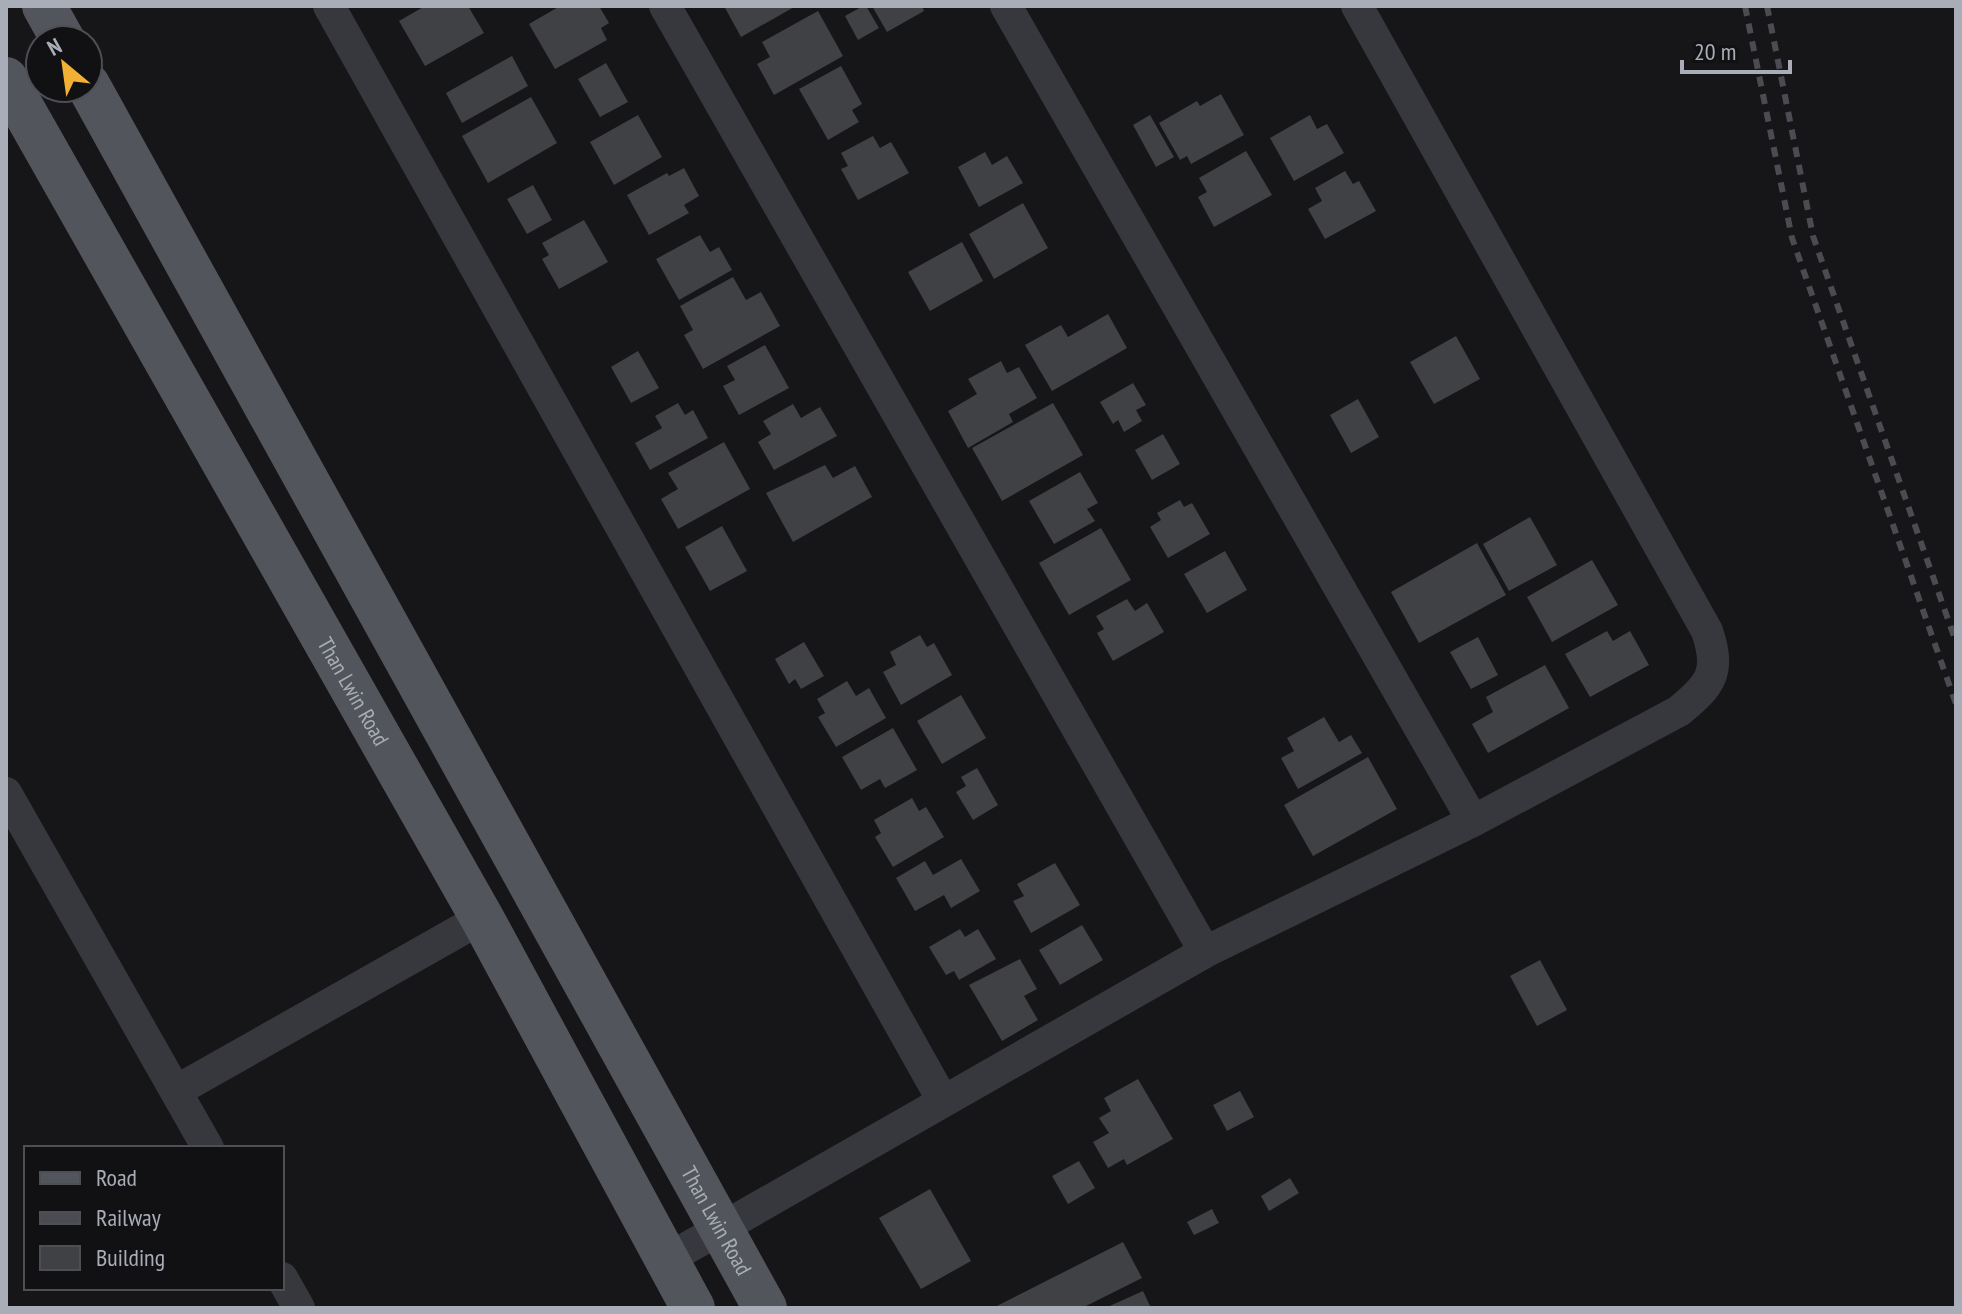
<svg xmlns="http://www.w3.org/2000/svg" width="1962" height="1314" viewBox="0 0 1962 1314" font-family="'PT Sans Narrow',sans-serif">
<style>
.building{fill:#404145}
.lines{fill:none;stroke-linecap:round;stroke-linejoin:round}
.minor{stroke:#37383d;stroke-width:32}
.primary{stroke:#53555c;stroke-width:44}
.rail{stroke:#4a4c52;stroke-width:6;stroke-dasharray:10 8;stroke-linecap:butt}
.labels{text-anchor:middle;stroke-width:6;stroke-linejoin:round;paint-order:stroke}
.street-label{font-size:22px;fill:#a8adb8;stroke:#111113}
</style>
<rect width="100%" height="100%" fill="#161618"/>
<path class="building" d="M425 6H468L484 33 425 66 399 21Z
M560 6H599L609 23 601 28 607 40 555 69 529 24Z
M724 6H796L741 37Z
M863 6H866L879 28 858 40 845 16Z
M872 6H922L924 11 887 32Z
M818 11 843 56 774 95 757 64 770 57 762 42Z
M512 56 528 86 462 123 446 93Z
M606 63 628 102 600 117 578 79Z
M841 66 862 104 852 110 859 122 828 140 799 89Z
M1221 94 1244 135 1191 164 1187 156 1180 160 1159 123 1197 101 1200 106Z
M531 97 557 143 488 183 462 136Z
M638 115 662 157 614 185 590 142Z
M1150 115 1174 157 1156 167 1133 125Z
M1310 115 1317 129 1327 124 1344 153 1294 181 1270 138Z
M873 136 880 148 891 142 909 173 858 200 841 169 848 166 841 153Z
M1246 151 1272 195 1214 227 1198 197 1207 192 1199 178Z
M985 152 992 165 1007 156 1023 183 979 207 958 167Z
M684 168 699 196 684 205 689 213 649 235 627 195 667 173 669 176Z
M1345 171 1353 184 1359 181 1376 211 1325 239 1308 209 1322 201 1315 188Z
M533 185 552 220 527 234 507 199Z
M1023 203 1048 248 994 279 969 234Z
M584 220 608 262 559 289 542 259 549 255 542 243Z
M700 235 710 252 719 247 732 270 679 300 656 259Z
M962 242 983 281 930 311 908 272Z
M733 277 746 300 761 292 780 326 703 369 684 335 693 330 680 306Z
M1108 314 1127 348 1052 391 1025 345 1061 325 1068 337Z
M1456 336 1480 379 1434 404 1410 362Z
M765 345 789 388 739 415 723 386 735 380 727 366Z
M638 351 659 388 631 403 611 367Z
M1001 361 1007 373 1019 367 1037 398 1009 414 1013 422 968 448 948 411 977 394 968 379Z
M1133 383 1146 405 1136 410 1142 421 1124 432 1118 420 1113 424 1100 402Z
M1358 399 1379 437 1351 453 1330 415Z
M678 403 685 415 693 410 708 438 650 470 635 443 662 428 655 416Z
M1053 403 1083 455 1002 501 972 448Z
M793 404 801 418 820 407 837 436 774 470 758 442 771 434 763 421Z
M1163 434 1180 464 1152 480 1135 450Z
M724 442 750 489 678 529 661 499 678 489 668 473Z
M825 465 833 478 855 466 872 497 793 542 766 493Z
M1080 472 1098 503 1087 509 1095 521 1054 544 1029 501Z
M1180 500 1184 507 1192 503 1210 534 1168 558 1150 527 1161 520 1157 513Z
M1530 517 1557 565 1509 591 1483 544Z
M722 526 747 571 710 591 685 547Z
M1101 528 1131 580 1069 615 1039 563Z
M1477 543 1506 595 1419 643 1391 592Z
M1225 551 1247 590 1207 613 1184 574Z
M1592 560 1618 605 1552 642 1527 597Z
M1127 599 1135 611 1147 603 1164 632 1113 661 1097 633 1104 629 1096 616Z
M1607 631 1613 641 1630 631 1649 665 1590 697 1565 654Z
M920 635 927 647 934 643 952 675 901 705 883 672 896 665 890 652Z
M1478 637 1498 675 1471 689 1450 652Z
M804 642 824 676 801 689 795 679 789 684 775 659Z
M1545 665 1569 708 1488 753 1472 724 1493 712 1486 697Z
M847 681 856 696 869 688 886 718 836 747 818 717 825 713 817 699Z
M961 695 986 738 942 764 917 721Z
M1324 717 1339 742 1351 735 1362 753 1298 789 1281 758 1294 751 1287 738Z
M893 728 917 770 885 788 880 779 861 790 842 757Z
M1368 757 1397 809 1313 856 1284 805Z
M977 768 998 805 973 820 956 792 966 786 961 777Z
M912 798 919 811 926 807 944 837 893 867 875 837 881 833 874 820Z
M961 859 980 891 951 908 944 895 915 911 896 878 925 861 933 875Z
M1055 863 1080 905 1031 933 1013 901 1024 896 1017 884Z
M1082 925 1103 960 1060 985 1039 950Z
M960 929 965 937 978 929 996 959 959 980 954 971 946 975 929 947Z
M1020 959 1037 989 1024 996 1038 1020 1002 1041 969 985Z
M1540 960 1567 1010 1537 1026 1510 976Z
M1138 1079 1173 1139 1127 1165 1124 1159 1108 1168 1093 1142 1109 1133 1099 1118 1111 1111 1104 1098Z
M1240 1091 1254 1117 1227 1131 1213 1105Z
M1079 1161 1095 1188 1068 1204 1052 1176Z
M1290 1178 1299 1193 1269 1211 1261 1196Z
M930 1189 971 1261 921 1289 879 1218Z
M1212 1209 1219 1223 1194 1235 1187 1222Z
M1123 1242 1142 1278 1082 1308H993Z
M1143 1291 1151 1308H1105Z"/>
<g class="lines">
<path class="minor" d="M329 6 943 1101
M665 6 1205 952
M1006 6 1473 821
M6 793 208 1148
M176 1091 482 918
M666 1260 1205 952 1473 821 1679 711C1711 685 1721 672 1707 631L1357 6
M282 1278 299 1308"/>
<g class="primary">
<path d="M44 6 63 40"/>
<path id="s1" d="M6 79 482 918 693 1308"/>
<path id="s2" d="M88 85 765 1308"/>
</g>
<path class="rail" d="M1745 6 1792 238 1956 704
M1767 6 1813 236 1956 642"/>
</g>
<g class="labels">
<g class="street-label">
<text dy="8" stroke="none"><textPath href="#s1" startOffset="704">Than Lwin Road</textPath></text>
<text dy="8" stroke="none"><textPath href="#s2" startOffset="1298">Than Lwin Road</textPath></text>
</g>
</g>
<rect width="1962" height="1314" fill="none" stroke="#a8adb8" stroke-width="16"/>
<rect x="24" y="1146" width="260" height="144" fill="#111113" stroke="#4d4f55" stroke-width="2"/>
<rect x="40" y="1172" width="40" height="12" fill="#53555c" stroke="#4d4f55" stroke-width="2"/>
<text x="96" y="1186" font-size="24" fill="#a8adb8">Road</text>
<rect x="40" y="1212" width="40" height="12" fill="#4a4c52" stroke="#4d4f55" stroke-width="2"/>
<text x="96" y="1226" font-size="24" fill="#a8adb8">Railway</text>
<rect x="40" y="1246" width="40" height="24" fill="#404145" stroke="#4d4f55" stroke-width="2"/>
<text x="96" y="1266" font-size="24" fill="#a8adb8">Building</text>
<g transform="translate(64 64) rotate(331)"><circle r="38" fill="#111113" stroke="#4d4f55" stroke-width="2"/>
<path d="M0-6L14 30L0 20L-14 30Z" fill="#f2b134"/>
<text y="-12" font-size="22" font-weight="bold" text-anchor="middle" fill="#a8adb8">N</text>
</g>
<path d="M1682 60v12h108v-12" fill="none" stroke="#a8adb8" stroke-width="4"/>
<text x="1694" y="60" font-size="24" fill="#a8adb8" stroke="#111113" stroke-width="6" paint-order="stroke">20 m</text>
</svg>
